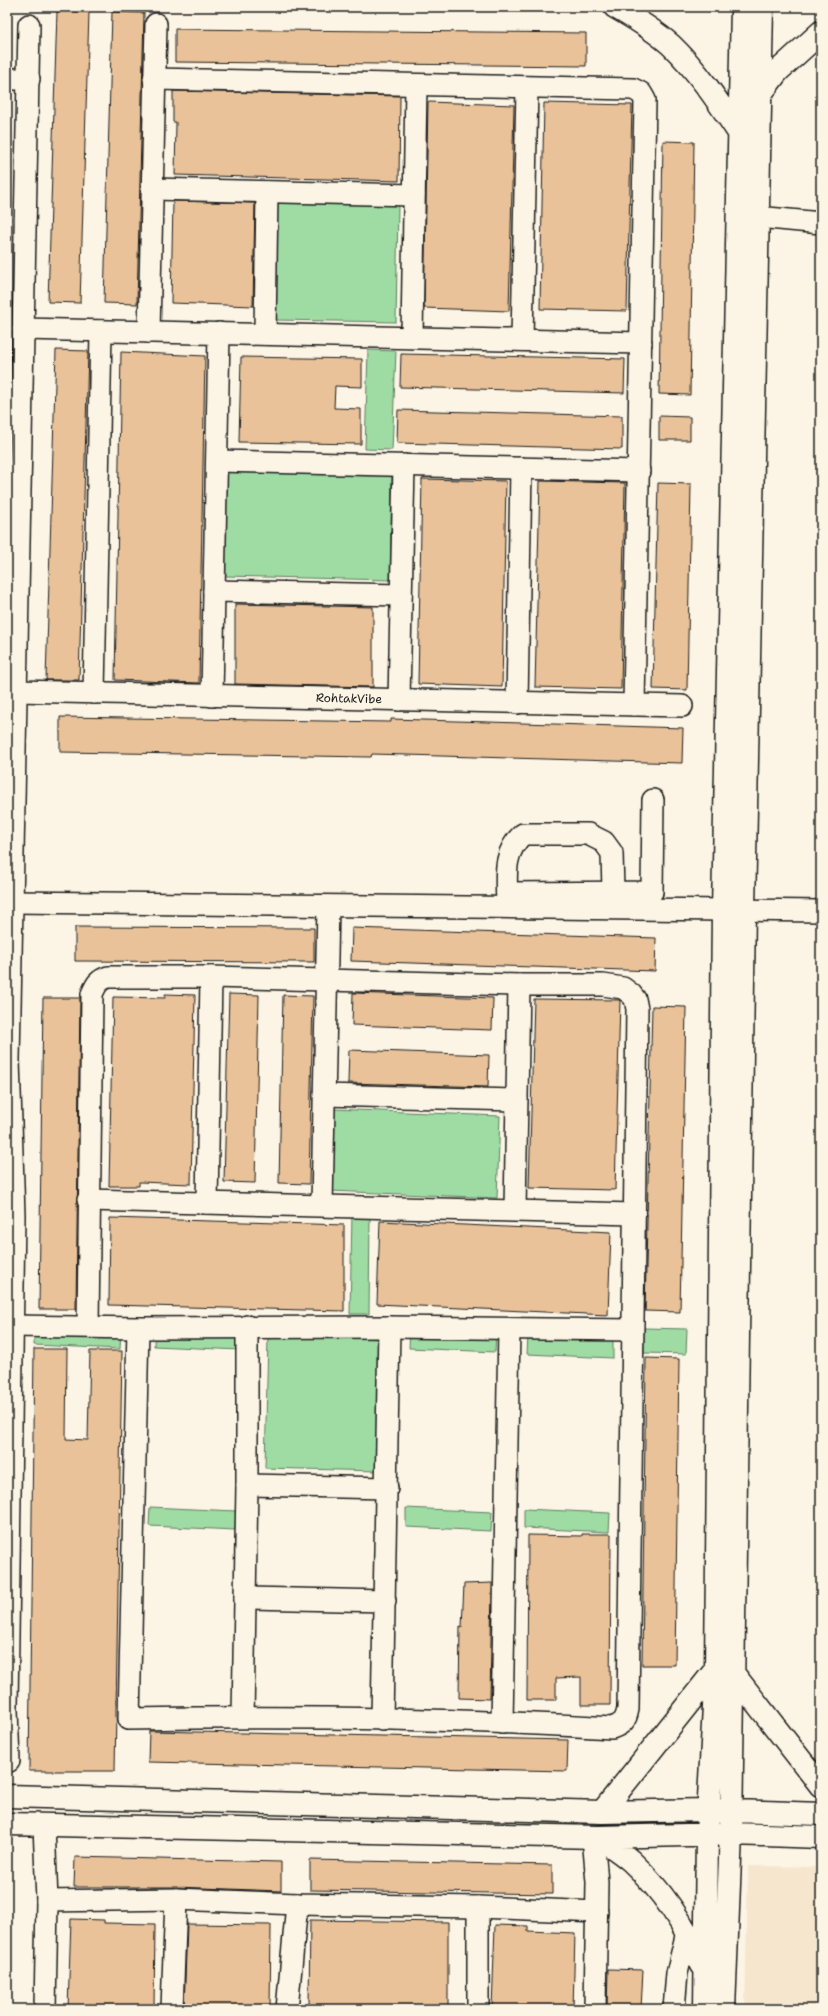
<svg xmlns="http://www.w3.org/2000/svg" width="828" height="2016" viewBox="0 0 828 2016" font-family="'Shantell Sans',sans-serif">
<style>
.built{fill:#f6e6ce}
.green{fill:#9edca4;stroke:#5d7c60}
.building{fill:#e9c299;stroke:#1c1c1c}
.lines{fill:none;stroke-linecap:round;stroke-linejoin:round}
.minor-casing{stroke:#1c1c1c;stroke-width:24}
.major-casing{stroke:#1c1c1c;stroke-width:25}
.minor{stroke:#fcf5e5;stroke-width:21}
.major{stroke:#fcf5e5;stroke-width:22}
.labels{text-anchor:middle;stroke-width:3.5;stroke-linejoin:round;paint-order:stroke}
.street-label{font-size:12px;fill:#1c1c1c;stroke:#fcf5e5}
</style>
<rect width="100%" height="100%" fill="#fcf5e5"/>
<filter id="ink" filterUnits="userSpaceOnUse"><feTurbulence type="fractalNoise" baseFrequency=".025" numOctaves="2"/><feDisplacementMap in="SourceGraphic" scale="8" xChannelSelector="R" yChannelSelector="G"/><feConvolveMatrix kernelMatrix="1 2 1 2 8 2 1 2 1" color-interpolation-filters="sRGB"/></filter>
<g filter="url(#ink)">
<path class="built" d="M748 1866 821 1867V2009H745Z"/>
<path class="green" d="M276 203 398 205 396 322 274 320Z
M368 350 396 351 392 450 365 449Z
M226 472 392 475 390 580 224 576Z
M333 1109 500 1116 497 1198 330 1191Z
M352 1214 370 1215 369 1314H350Z
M35 1326 121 1329 120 1349 34 1345Z
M155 1327 240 1331V1350L154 1346Z
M644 1328 687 1329 686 1354 644 1353Z
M410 1329 496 1333 495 1352 409 1348Z
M528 1335 613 1339V1358L527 1354Z
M268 1336 381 1339 377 1471 265 1468Z
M150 1507 236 1511 235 1530 149 1526Z
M406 1508 492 1512 491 1531 406 1527Z
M524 1509 610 1513 609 1532 524 1528Z"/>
<path class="building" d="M57 11 89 12 80 303 48 302Z
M112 12 144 13 137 304 104 303Z
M175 29 586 33V66L175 62Z
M173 91 400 96 399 181 175 175 176 122H173Z
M428 102 514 105 509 311 424 308Z
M544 103 632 105 627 311 540 309Z
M663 141 694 142 690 395 659 394Z
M173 201 255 203 253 306 171 303Z
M56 350 88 351 79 680H46Z
M121 352 205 356 199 683 115 680Z
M401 354 625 359 624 393 400 387Z
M241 357 362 359V387L335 386 334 408 361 409V444L239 442Z
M398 410 622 416V449L397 443Z
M659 416 690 417V440H659Z
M422 479 506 481 502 687 418 684Z
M540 481 625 483 621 689 535 687Z
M658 483 691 484 687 690 653 689Z
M235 604 373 607V687L235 684Z
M60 717 391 722V719L683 728 682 763 372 754 371 757 60 752Z
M75 927 314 928V962L75 961Z
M352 928 656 938 655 971 351 961Z
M353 993 493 998 492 1030 352 1025Z
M165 994 195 995 191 1184 139 1182V1186H109L113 997 165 998Z
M229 994 259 995 255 1183 224 1182Z
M283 995 313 996 309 1184 279 1183Z
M43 998H80L76 1309H39Z
M534 999 620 1000 615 1190 529 1188Z
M652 1006 686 1007 680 1312 645 1311Z
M349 1050 489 1055 488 1087 348 1083Z
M110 1218 344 1225V1311L109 1305Z
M380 1221 611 1232 608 1315 377 1304Z
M34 1349H67L66 1439 88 1440 90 1351H122L115 1771H29Z
M646 1358 679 1359 675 1665H642Z
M582 1534H611L610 1705H581V1677L556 1678V1700H527L528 1535 582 1536Z
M492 1583 490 1699 459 1698 460 1626 462 1627 464 1584Z
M149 1731 568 1740 567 1771 148 1762Z
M75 1857 281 1862V1891L176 1887H74Z
M310 1860 552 1865V1894L310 1890Z
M71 1919 104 1920V1923L155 1924 154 2009H68Z
M310 1920 448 1922V2008L309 2005Z
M187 1924 271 1925 270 2009H184Z
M495 1925 528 1926V1931L575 1933 573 2009H492Z
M608 1969 643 1970 641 2009H607Z"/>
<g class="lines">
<g class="minor-casing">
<g id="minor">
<path d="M7 79H29"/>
<path d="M154 79 633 89 641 93 645 100 634 705"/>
<path d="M152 189 414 195"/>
<path d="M757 217 821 223"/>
<path d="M23 329 641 343"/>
<path d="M149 332 156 24"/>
<path d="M265 334 267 192"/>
<path d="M412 337 416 85"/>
<path d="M522 340 527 87"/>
<path d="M217 461 639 471"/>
<path d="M214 591 401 595"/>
<path id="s1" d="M16 691 682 706"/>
<path d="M94 693 101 331"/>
<path d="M212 696 219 333"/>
<path d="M399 700 404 465"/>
<path d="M517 703 521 468"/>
<path d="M507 893 652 892 653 800"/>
<path d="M12 902 821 911"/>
<path d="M507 907C507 879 501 854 523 834H588L604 842 612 853 613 891"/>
<path d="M324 1095 517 1100"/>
<path d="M88 1200 634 1214"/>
<path d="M207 1203 211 977"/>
<path d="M322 1205 328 906"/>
<path d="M515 1210 519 985"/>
<path d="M13 1326 138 1328 389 1327 632 1330"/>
<path d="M88 1326 92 994C96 985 98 980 108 977H211L519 985H603L623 988 631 994 635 999 637 1009 628 1709C626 1720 623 1724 612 1728 452 1718 290 1716 129 1719L138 1328"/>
<path d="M247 1485 387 1488"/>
<path d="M245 1598 385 1601"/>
<path d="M7 1706 14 1216 9 1060 29 25"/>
<path d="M7 1710 9 1761"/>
<path d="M243 1717 247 1485V1326"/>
<path d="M382 1720 389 1327"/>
<path d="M502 1723 509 1329"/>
<path d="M44 1825 47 1901 45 2009"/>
<path d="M593 1837 597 1882 595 2009"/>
<path d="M47 1901 176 1899 297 1904 478 1907 597 1912"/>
<path d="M172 2009 176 1899"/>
<path d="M287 2009 297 1904"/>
<path d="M478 2009V1907"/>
<path d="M674 2009 677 1973 687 1932"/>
</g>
</g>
<g class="major-casing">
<path id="major" d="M615 7C634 18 654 30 671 45 698 71 719 103 739 133
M760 95 778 71 821 32
M733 1673 821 1786
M7 1796 602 1812 708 1810 821 1814
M602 1812 716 1669
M7 1824 598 1837 731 1834 821 1837
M598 1837C609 1845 621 1852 631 1861 662 1890 686 1926 702 1965
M705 2009 707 1835 716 1669 723 910 742 7
M724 2009 731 1834 744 909 762 7"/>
</g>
<use href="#minor" class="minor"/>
<use href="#major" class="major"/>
</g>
</g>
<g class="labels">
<g class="street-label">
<text dy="4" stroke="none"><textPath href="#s1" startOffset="333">RohtakVibe</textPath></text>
</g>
</g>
<rect width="828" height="2016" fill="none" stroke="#fcf5e5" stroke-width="24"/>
<rect x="12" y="12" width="804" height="1992" fill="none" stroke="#1c1c1c" stroke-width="1.5" filter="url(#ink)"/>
</svg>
